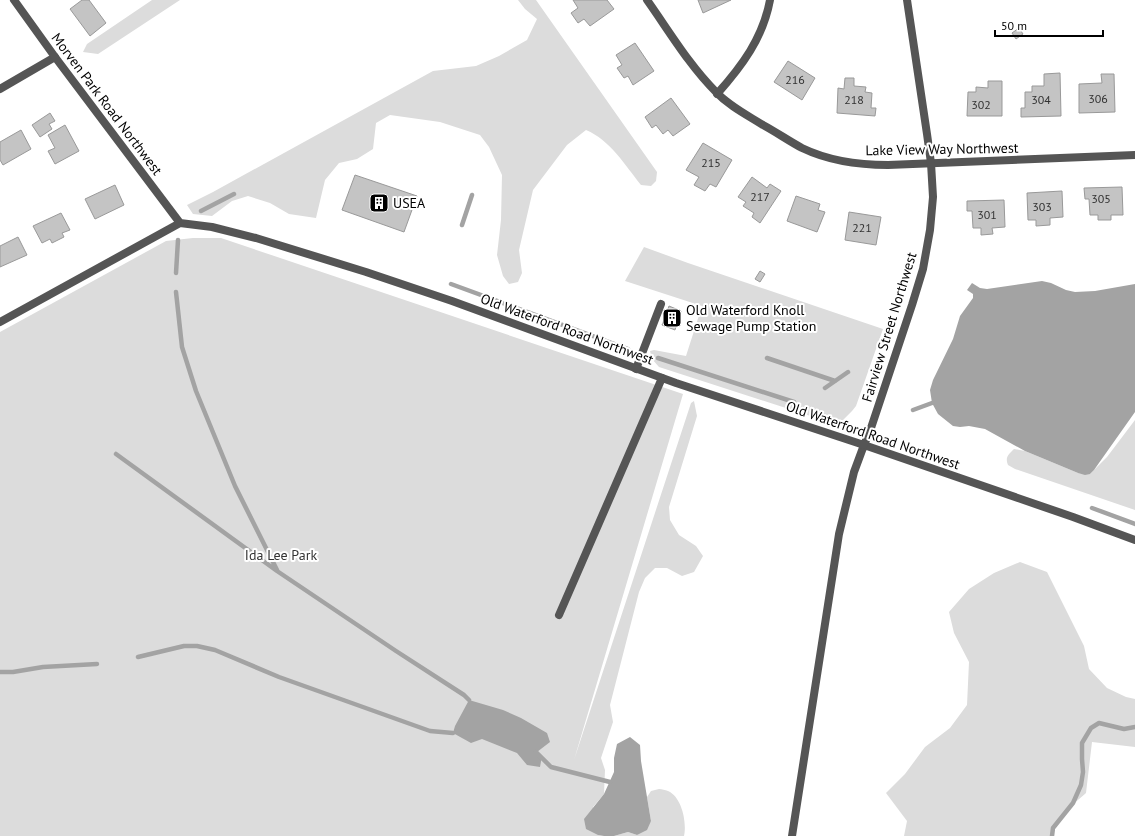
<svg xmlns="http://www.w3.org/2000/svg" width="1135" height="836" viewBox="0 0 1135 836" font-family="'PT Sans',sans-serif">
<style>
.green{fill:#dcdcdc}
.water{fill:#a3a3a3}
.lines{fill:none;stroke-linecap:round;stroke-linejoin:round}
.stream{stroke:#a3a3a3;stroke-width:4.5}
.building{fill:#c4c4c4;stroke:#999}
.service{stroke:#555;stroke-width:8}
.minor{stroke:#555;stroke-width:8}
.tertiary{stroke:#555;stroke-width:8}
.labels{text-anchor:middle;stroke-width:4;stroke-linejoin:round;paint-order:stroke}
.number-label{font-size:12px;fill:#313131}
.street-label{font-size:14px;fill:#000;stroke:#fff}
.poi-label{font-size:14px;fill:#000;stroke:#fff;text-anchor:start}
.park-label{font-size:14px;fill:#333;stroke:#fff}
</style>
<rect width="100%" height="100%" fill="#fff"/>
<path class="green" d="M152 0H180L98 54 83 52 87 44Z
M518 0H536L657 172 656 181 651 186 641 185C625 165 610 140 586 130L567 145 533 190 519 250 522 273 518 282 509 284 503 276 497 255 501 220 502 175 489 147 480 135 440 122 390 115 376 123 373 149 357 159 339 163 325 180 316 218 289 214 270 203 248 196 232 201 212 216 193 214 187 205 213 192 433 71 476 66 499 56 527 40 537 19 525 9Z
M193 238H221L683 394 574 760 691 403 694 401 697 416 669 507 670 520 679 535 696 546 703 556 694 572 682 576 667 568H655L645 578 639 592 610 705 613 722 601 758 605 770 604 794 593 807 598 835 604 836H0V332L166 241Z
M644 247 688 263 883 329 856 406 852 411 841 422H829L659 367 652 359 650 351 654 350 686 356 702 306 625 281Z
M1135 420V510L1015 469 1008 465C1005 457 1008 455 1014 449L1025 451 1078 473 1090 474 1107 457Z
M1020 562 1047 572 1084 646 1089 669 1107 688 1126 697 1135 699V747L1092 742 1086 793C1073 805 1054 817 1052 836H904L907 821 886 793 905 774 925 747 950 728 967 705 969 662 954 633 949 612 969 589 994 573Z
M659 789C662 789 665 790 668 791 682 797 687 823 684 836H614L628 832 637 835 651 821 647 797 651 791Z"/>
<path class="water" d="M1042 281 1051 283 1066 290 1075 292 1095 291 1135 284V412L1094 470 1090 474 1085 475 1078 473 1025 451 985 429 969 426 960 427 953 426 938 414 932 403 930 390 933 380 953 339 960 316 973 298V294L967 290 972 283 980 288 987 289Z
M469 700 503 710 521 718 547 733 550 742 537 752 542 756 540 767 527 765 517 753 482 739 471 743 453 733 455 726Z
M630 737 640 745 641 761 651 821 647 830 637 835 628 832 614 836H604L598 835 586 829 584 819 604 794 614 772V758L617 744Z"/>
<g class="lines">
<path class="stream" d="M201 211 234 194
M462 225 472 195
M176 273 178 240
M451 284 628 349
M176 292 182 347 196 391 235 486 277 570
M658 358 794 402
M767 358 835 381
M825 388 848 372
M913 410 932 403
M116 454 277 571 396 651 464 695 469 700
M1092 508 1135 524
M138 657 184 646H197L215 650 279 677 430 731 453 733
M0 672H13L43 667 97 664
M536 752 551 767 610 782
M1052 836 1053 828 1073 803 1081 785 1083 772 1082 759V743L1091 728 1099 723 1124 729 1135 727"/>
</g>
<path class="building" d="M82 0H89L106 23 90 36 70 9Z
M573 0H607L614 9 590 26 584 19 578 23 571 13 578 8Z
M698 0H731L703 13Z
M1019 28 1023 34 1016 39 1012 33Z
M635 43 654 71 633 85 628 76 624 78 617 68 622 65 616 55Z
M788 61 815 78 802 100 774 82Z
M1060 73 1061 116 1021 117V108H1025V92H1032V86H1044V74Z
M1101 74H1114L1115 112 1079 113V84L1102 83Z
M845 78H854V86L866 87 865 92 872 93 871 108H876L875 116 837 113 838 88 844 89Z
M988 81H1002V116H967L968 92H976V87L988 88Z
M671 98 690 124 673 136 668 130 663 134 656 125 652 128 645 117Z
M50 113 55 121 49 124 52 129 40 137 32 125Z
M65 125 79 151 55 164 48 151 55 148 48 135Z
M21 130 31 149 3 165 0 160V142Z
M703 143 732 160 716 187 710 184 705 191 694 185 699 177 686 170Z
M355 175 417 196 404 232 342 210Z
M752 177 767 188 770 184 781 191 760 223 752 217 754 213 743 206 746 202 738 197Z
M115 185 124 205 95 219 85 199Z
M1122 187 1123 215H1111V220H1098V215H1090L1089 199H1085L1084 188Z
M1062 191 1063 217 1050 218V225L1036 226V220H1028L1027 193Z
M796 196 820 204 818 210 825 212 817 232 787 221Z
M1004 200 1005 227 992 228 993 234 981 235V228H973L972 211H967V201Z
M849 212 881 217 876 245 845 240Z
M61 213 70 230 62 233 64 237 52 243 50 239 42 243 33 226Z
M18 237 27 255 0 267V246Z
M760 271 765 274 760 282 755 279Z
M669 306 681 311 675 330 662 325Z"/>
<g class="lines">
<path class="service" d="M636 369 661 304
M559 615 662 378"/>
<path class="minor" d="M647 0C669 31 689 65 716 92 729 106 747 115 763 125 776 132 789 141 802 148 829 161 859 165 888 165L1135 155
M0 89 55 57
M717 94C742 66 763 38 770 0
M792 836 839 534 854 472 864 445 1073 517 1135 540"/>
<path class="tertiary" d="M14 0 55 57 180 223
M0 322 180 223 212 227 256 238 366 272 452 301 676 383 864 445 871 428 912 305 923 269 930 230 933 197 931 163 927 134 907 0"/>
</g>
<defs>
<g id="building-square" transform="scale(1)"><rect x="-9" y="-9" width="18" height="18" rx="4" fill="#000" stroke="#fff"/><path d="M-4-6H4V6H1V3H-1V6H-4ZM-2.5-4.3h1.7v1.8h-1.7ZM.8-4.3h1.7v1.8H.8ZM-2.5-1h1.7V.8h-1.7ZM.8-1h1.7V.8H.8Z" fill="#fff"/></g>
</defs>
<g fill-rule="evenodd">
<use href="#building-square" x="379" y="203"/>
<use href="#building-square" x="672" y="318"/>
</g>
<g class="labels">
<g class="number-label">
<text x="795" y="84">216</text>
<text x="1098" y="103">306</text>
<text x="854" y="104">218</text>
<text x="1041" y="104">304</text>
<text x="981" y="109">302</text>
<text x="711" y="167">215</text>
<text x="760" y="201">217</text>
<text x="1101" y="203">305</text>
<text x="1042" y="211">303</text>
<text x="987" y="219">301</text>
<text x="862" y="232">221</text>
</g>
<g class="street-label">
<text transform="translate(107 104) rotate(53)" y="5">Morven Park Road Northwest</text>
<text transform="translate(942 149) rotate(-1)" y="5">Lake View Way Northwest</text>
<text transform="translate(889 327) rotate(-73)" y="5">Fairview Street Northwest</text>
<text transform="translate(567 329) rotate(20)" y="5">Old Waterford Road Northwest</text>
<text transform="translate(873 435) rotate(19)" y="5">Old Waterford Road Northwest</text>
</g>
<g class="poi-label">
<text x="393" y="208">USEA</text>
<text x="686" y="315">Old Waterford Knoll<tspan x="686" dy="16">Sewage Pump Station</tspan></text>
</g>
<g class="park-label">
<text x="281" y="560">Ida Lee Park</text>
</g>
</g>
<path d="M995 30v6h108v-6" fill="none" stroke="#000000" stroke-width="2"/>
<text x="1001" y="30" font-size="12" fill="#000000" stroke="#ffffff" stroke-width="3" paint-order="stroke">50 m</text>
</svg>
